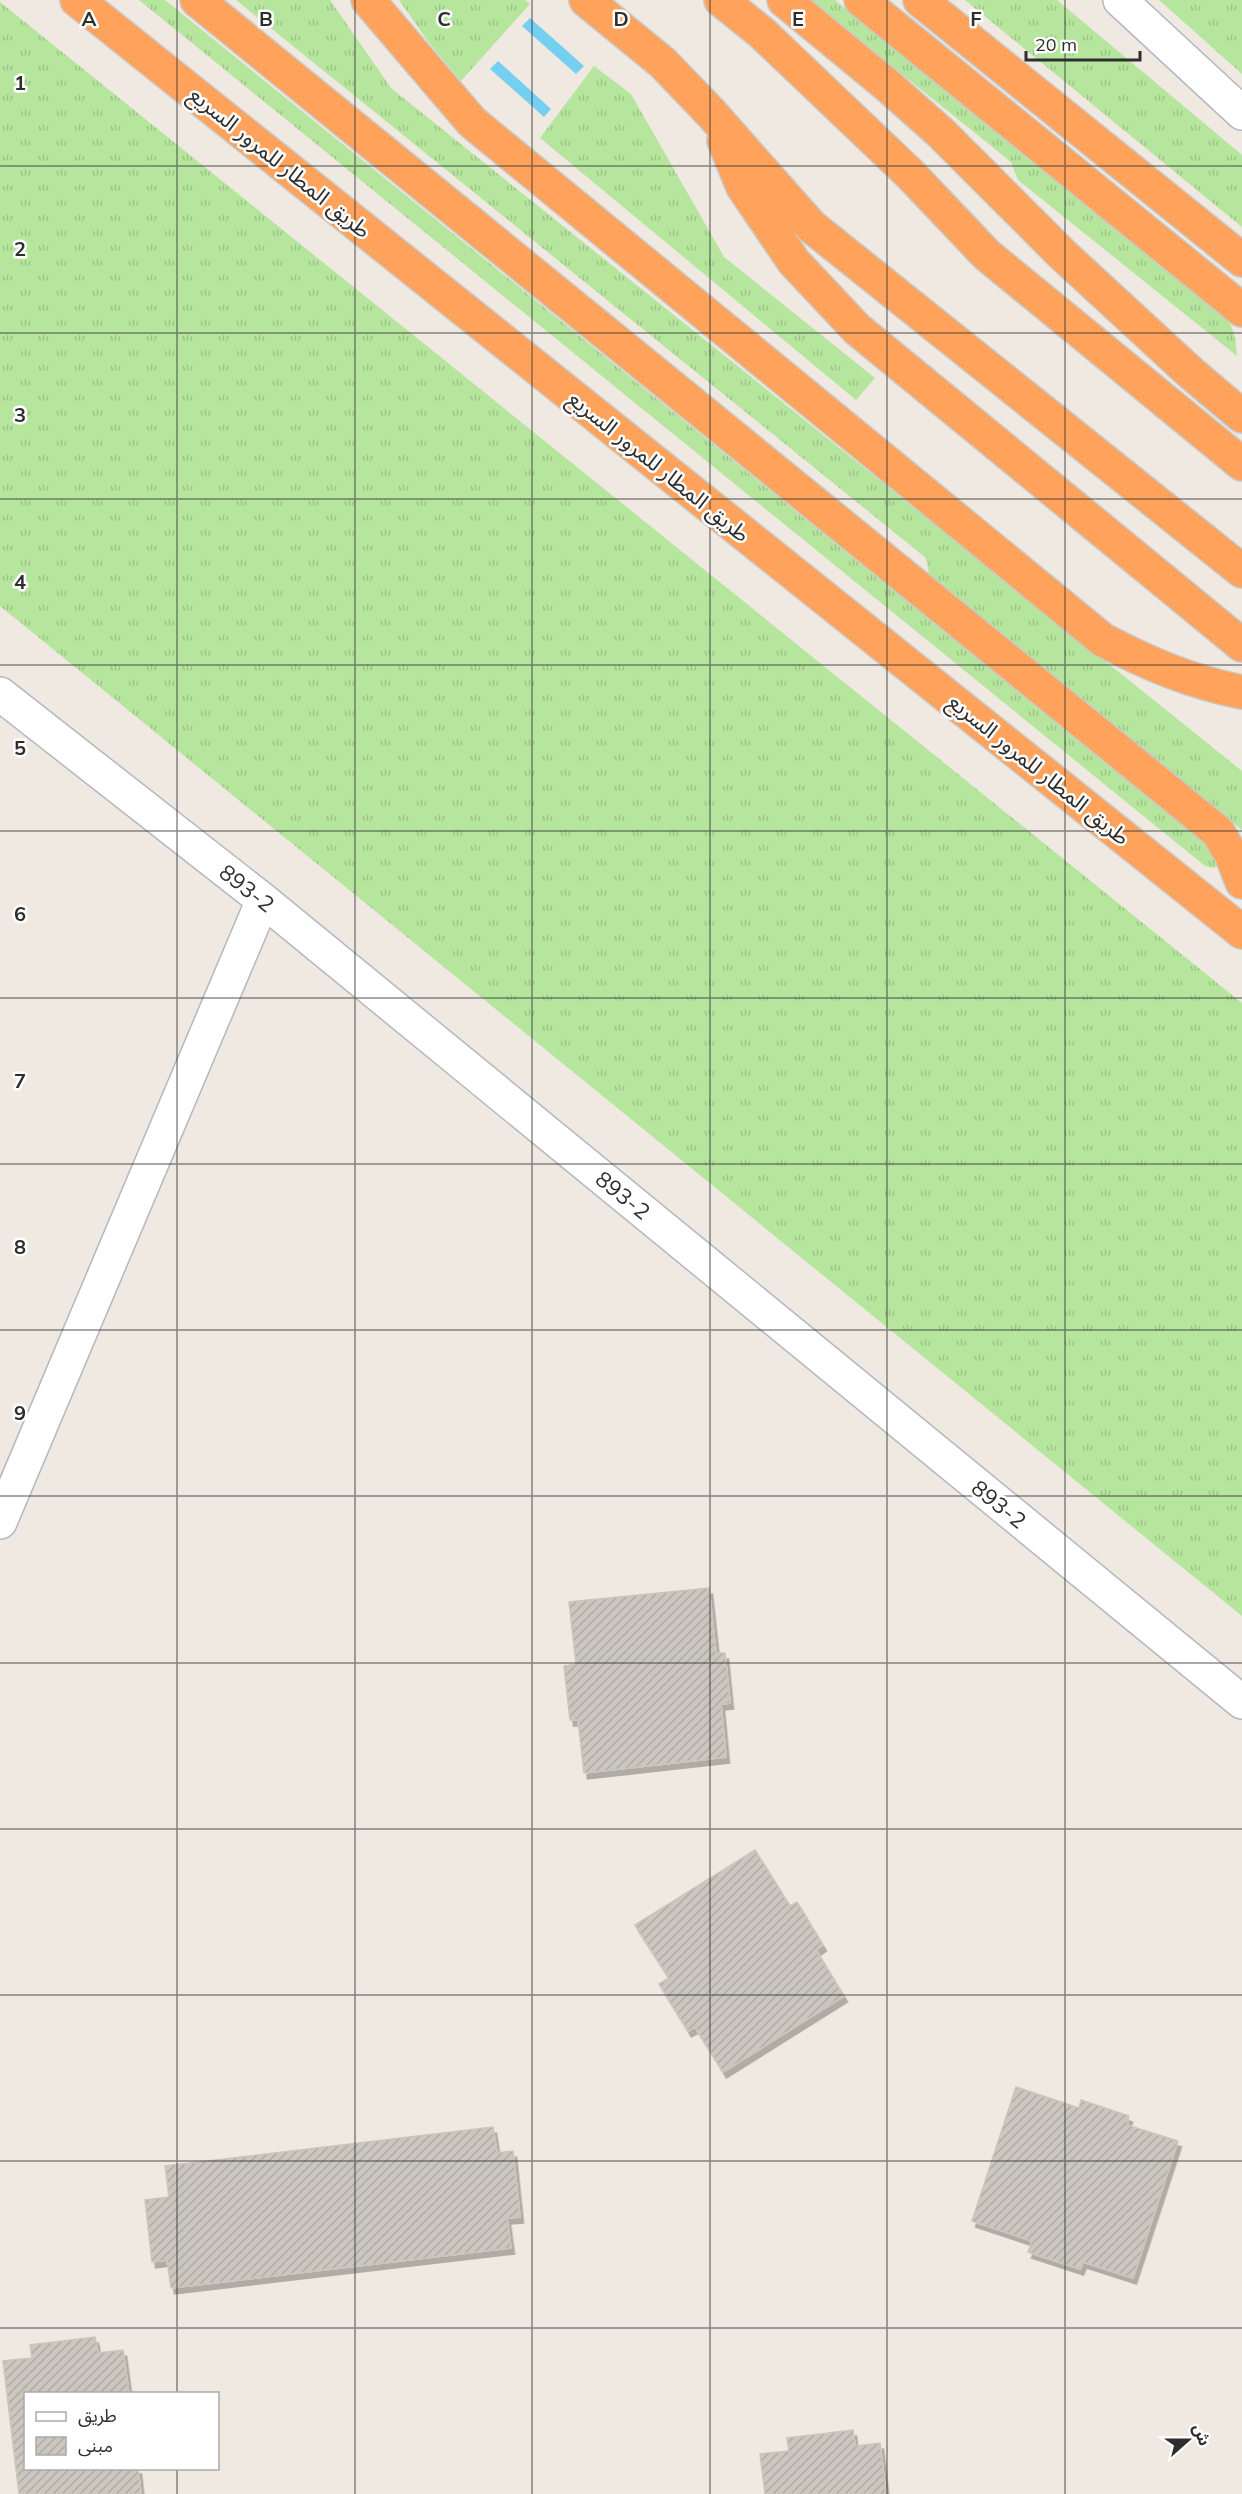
<svg xmlns="http://www.w3.org/2000/svg" width="1242" height="2494" viewBox="0 0 1242 2494" font-family="Mulish,'Noto Sans Arabic',sans-serif">
<style>
.grass{fill:url(#grass-tufts)}
.water{fill:#75cff0}
.building{fill:url(#building-hatch);stroke:#cbc5ba;stroke-width:1.5;filter:url(#shadow)}
.lines{fill:none;stroke-linecap:round;stroke-linejoin:round}
.minor-casing{stroke:#b4b7c1;stroke-width:36}
.highway-casing{stroke:#c9c9c9;stroke-width:36}
.minor{stroke:#fff;stroke-width:33}
.highway{stroke:#ffa35c;stroke-width:33}
.grid{fill:none;stroke:#2e2e2e;stroke-width:1.5;stroke-opacity:0.55}
.labels{text-anchor:middle;stroke-width:5;stroke-linejoin:round;paint-order:stroke}
.street-label{font-size:22px;fill:#2e2e2e;stroke:#fff}
.grid-label{font-size:20px;text-anchor:middle;font-weight:bold;fill:#2e2e2e;stroke:#fff;stroke-width:5;stroke-linejoin:round;paint-order:stroke}
</style>
<defs>
<pattern id="grass-tufts" width="24" height="20" patternUnits="userSpaceOnUse" patternTransform="scale(1.5)"><rect width="24" height="20" fill="#b6e59e"/><path d="M3 7l-1-3M5 7V3M7 7l1-3M15 17l-1-3M17 17v-4M19 17l1-3" fill="none" stroke="#9dc588"/></pattern>
<pattern id="building-hatch" width="6" height="6" patternUnits="userSpaceOnUse" patternTransform="scale(1.5)"><rect width="6" height="6" fill="#cbc7bf"/><path d="M-1 1l2-2M0 6l6-6M5 7l2-2" fill="none" stroke="#afaba4"/></pattern>
<filter id="shadow"><feDropShadow dx="3.5" dy="6" stdDeviation="0" flood-color="#0004"/></filter>
</defs>
<rect width="100%" height="100%" fill="#efe9e1"/>
<path class="grass" d="M139 0H165L1210 847 1220 864 1214 868 1205 866Z
M236 0H330L391 88 1242 771V830L930 580 926 558Z
M399 0H525L530 4 461 81 429 43Z
M810 0H835L1230 323 1235 337 1237 356 1018 180 1011 162Z
M965 0H1057L1242 155V227Z
M1159 0H1242V74Z
M0 2 1242 1003V1616L0 606Z
M594 66 631 94 724 257 875 378 856 400 540 138Z"/>
<path class="water" d="M530 18 584 66 576 74 522 26Z
M498 61 551 109 544 117 490 69Z"/>
<path class="building" d="M709 1588 716 1653H725L730 1703 721 1704 726 1757 584 1773 578 1720H570L564 1666 576 1664 569 1602Z
M755 1850 790 1906 797 1902 823 1945 816 1950 844 1996 723 2072 695 2027 688 2031 659 1984 669 1978 635 1925Z
M1016 2087 1079 2108 1081 2100 1129 2116 1127 2125 1178 2141 1133 2278 1083 2262 1080 2269 1028 2252 1032 2241 972 2221Z
M493 2127 497 2153 513 2151 520 2217 507 2218 511 2248 171 2288 167 2260 152 2262 145 2200 169 2197 165 2166Z
M95 2337 98 2353 123 2350 129 2394H26V2468H138L141 2494H19L3 2361 32 2358 30 2345Z
M853 2430 855 2446 880 2443 886 2494H765L760 2454 789 2451 787 2438Z"/>
<g class="lines">
<g class="minor-casing">
<path id="minor" d="M1120 0 1242 113
M0 694 263 900 1242 1702
M0 1522 263 900"/>
</g>
<g class="highway-casing">
<path id="highway" d="M77 0 1242 932
M197 0 1218 832 1232 856 1242 882
M368 0 472 122 1103 640C1149 664 1191 682 1242 692
M586 0 663 63 712 114 811 226 1242 571
M721 0 762 33 910 174 987 255 1242 464
M784 0 887 85 941 133 1062 254 1191 373 1242 416
M861 0 1242 310
M920 0 1242 260
M724 141 743 187 794 262 857 329 1242 645"/>
</g>
<use href="#minor" class="minor"/>
<use href="#highway" class="highway"/>
</g>
<path class="grid" d="M177 0V2394M355 0V2494M532 0V2494M710 0V2494M887 0V2494M1065 0V2494M0 166H1242M0 333H1242M0 499H1242M0 665H1242M0 831H1242M0 998H1242M0 1164H1242M0 1330H1242M0 1496H1242M0 1663H1242M0 1829H1242M0 1995H1242M0 2161H1242M0 2328H1242M177 2468V2494"/>
<g class="labels">
<g class="street-label">
<text transform="translate(280 162) rotate(39)" y="8">طريق المطار للمرور السريع</text>
<text transform="translate(659 466) rotate(39)" y="8">طريق المطار للمرور السريع</text>
<text transform="translate(1039 769) rotate(39)" y="8">طريق المطار للمرور السريع</text>
<text transform="translate(247 888) rotate(38)" y="8">893-2</text>
<text transform="translate(623 1195) rotate(39)" y="8">893-2</text>
<text transform="translate(999 1504) rotate(39)" y="8">893-2</text>
</g>
</g>
<g class="grid-label">
<text x="89" y="26">A</text>
<text x="266" y="26">B</text>
<text x="444" y="26">C</text>
<text x="621" y="26">D</text>
<text x="798" y="26">E</text>
<text x="976" y="26">F</text>
<text x="20" y="90">1</text>
<text x="20" y="256">2</text>
<text x="20" y="422">3</text>
<text x="20" y="589">4</text>
<text x="20" y="755">5</text>
<text x="20" y="921">6</text>
<text x="20" y="1088">7</text>
<text x="20" y="1254">8</text>
<text x="20" y="1420">9</text>
</g>
<rect x="24" y="2392" width="195" height="78" fill="#ffffff" stroke="#ababab" stroke-width="1.5"/>
<rect x="36" y="2412" width="30" height="9" fill="#ffffff" stroke="#ababab" stroke-width="1.5"/>
<text x="78" y="2422" font-size="18" fill="#2e2e2e">طريق</text>
<rect x="36" y="2437" width="30" height="18" fill="url(#building-hatch)" stroke="#ababab" stroke-width="1.5"/>
<text x="78" y="2452" font-size="18" fill="#2e2e2e">مبنى</text>
<g transform="translate(1188 2440) rotate(69)" stroke="#ffffff" stroke-width="4.5" paint-order="stroke">
<path d="M0-4.5L10 22L0 15L-10 22Z" fill="#2e2e2e"/>
<text y="-9" font-size="16" font-weight="bold" text-anchor="middle" fill="#2e2e2e">ش</text>
</g>
<path d="M1026 51v9h114v-9" fill="none" stroke="#2e2e2e" stroke-width="3"/>
<text x="1035" y="51" font-size="18" fill="#2e2e2e" stroke="#ffffff" stroke-width="4.5" paint-order="stroke">20 m</text>
</svg>
